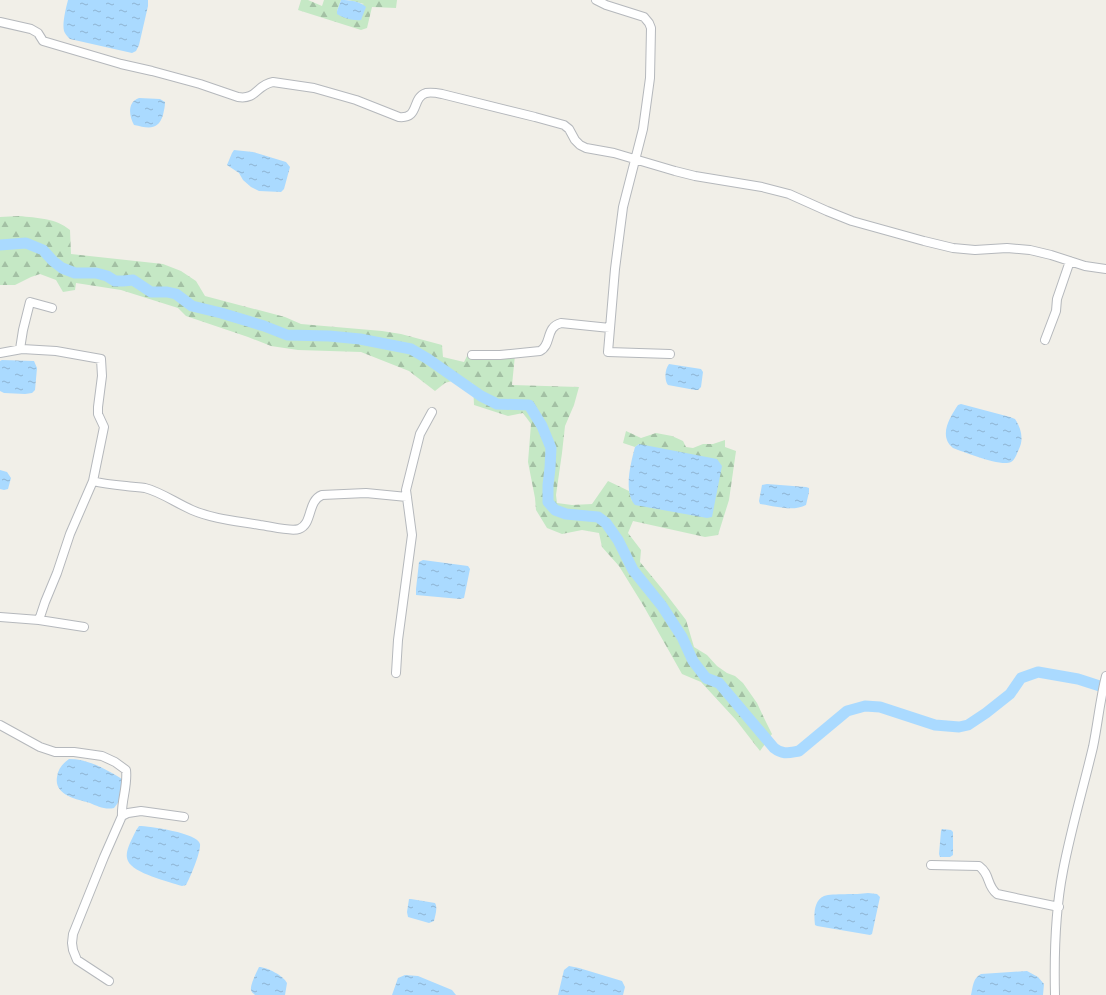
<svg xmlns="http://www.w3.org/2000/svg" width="1106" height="995" viewBox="0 0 1106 995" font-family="Overpass,sans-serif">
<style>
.forest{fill:url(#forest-firs)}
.water{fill:url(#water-ripples)}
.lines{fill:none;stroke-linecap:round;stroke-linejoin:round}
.canal{stroke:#aadaff;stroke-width:11}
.street-casing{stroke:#b5b8bc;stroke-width:10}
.street{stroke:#fff;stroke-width:8}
</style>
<defs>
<pattern id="forest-firs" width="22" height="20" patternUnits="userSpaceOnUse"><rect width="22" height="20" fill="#c5e8c5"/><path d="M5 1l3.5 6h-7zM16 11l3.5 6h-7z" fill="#a3c0a4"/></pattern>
<pattern id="water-ripples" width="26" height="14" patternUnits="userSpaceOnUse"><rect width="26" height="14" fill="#aadaff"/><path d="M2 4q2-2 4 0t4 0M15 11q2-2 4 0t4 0" fill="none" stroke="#8eb4d2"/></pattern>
</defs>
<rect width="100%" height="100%" fill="#f1efe8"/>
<path class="forest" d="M301 0H308L322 6 324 0H341L337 11V14L364 4 348 0H397L396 8 372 7 367 28 361 30 298 10Z
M19 216C37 218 56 218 70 230L71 254 163 264 181 271 196 281 205 296 285 317 301 324 382 331 401 334 442 345 443 357 464 362 469 352 515 355 512 385 579 387 574 405 565 426 562 453 556 495 557 503 572 505 592 504 608 481 629 491 632 501 639 444 635 447 623 443 626 431 641 438 656 433 672 436 683 441 686 447 693 448 703 444H713L725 440V447L736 451 729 500 718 535 705 537 633 521 628 533 641 550 640 562 663 590 686 620 694 647 707 655 717 666 727 673 735 676 743 683 757 703 765 720 772 734 760 751 736 720 701 682 682 674 643 605 619 566 602 547 599 533 582 530 562 534 547 528 536 510 535 498 528 462 531 424 523 413 508 416 474 405 473 384 462 378 445 383 435 391 409 371 361 352 298 350 271 346 248 337 186 316 178 308 121 290 76 283 75 290 63 292 56 280 40 274 31 277 15 285H0V217Z"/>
<path class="water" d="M68 0H148V6L139 45 136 51 132 53 70 39C67 36 65 34 64 31 62 23 66 8 68 0Z
M341 0C349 0 360 1 366 7L361 20C354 21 343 18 337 14V11Z
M139 98 160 99 165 102C165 107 164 110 163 115 158 131 148 128 134 125 129 116 127 102 139 98Z
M234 150 253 152 286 162 290 167 284 189 281 192 259 191 251 187 243 180 239 173 227 165 232 153Z
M2 360 34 361 37 368 35 390 32 393 25 394 4 393 0 391V361Z
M669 364 701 369 703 372 701 387 698 390H695L668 385C664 380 665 369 669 364Z
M961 404 1010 417 1015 419C1021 428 1024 439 1019 449 1017 453 1015 460 1011 462 1001 467 964 452 953 448 938 436 950 417 958 405Z
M639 444 717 459 722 466 712 517 707 518 635 505C623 492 631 462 635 447Z
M0 470 7 472 11 478 8 489 4 490 0 489Z
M767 484 806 487 809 488V492L806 505C793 512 774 506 760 504L759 501 762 485Z
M423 560 468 566 470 569 464 598 460 599 416 595V589L419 562Z
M69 759C88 759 106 769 122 779 123 791 122 799 114 808 105 810 97 806 90 803 76 799 54 795 57 777 58 769 62 764 69 759Z
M139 826C149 826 198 833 200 844 201 852 190 878 186 885L182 886C169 882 133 873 128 861 125 855 128 848 130 843 133 837 135 831 139 826Z
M942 829 951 830 953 832V855L950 857H940L939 854 941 831Z
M868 893 877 894 880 897 872 934 870 935 817 926 815 925C814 916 813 901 824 896 833 893 856 895 868 893Z
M409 899H411L435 903C438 908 435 916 434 921L429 923 408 917 407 912Z
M569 966 579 968 622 981 625 987 623 995H558L564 970Z
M259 967C267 967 284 976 287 983L285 995H255C253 993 252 993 251 990 250 985 257 971 259 967Z
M1027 971 1038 977 1044 984 1043 995H971C973 986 973 978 981 974Z
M405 975 418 976 452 990 456 995H392L398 978Z"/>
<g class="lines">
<path class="canal" d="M0 245 26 243 43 250 53 261 62 268 75 273H96L107 276 115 281H123L133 280 151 292H167L176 294 192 306 221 313 264 326 287 335 329 336 360 339 411 349 428 359 481 396 497 404 529 405 542 426 551 448 550 468 548 485V502L555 510 566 514 598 517 606 523 618 540 633 570 662 606 682 637 693 661 706 678 719 683 774 748C783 755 788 753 799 751L847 711 865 706 880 707 935 725 959 727 968 725 986 713 1010 694 1021 678 1038 672 1078 679 1106 688"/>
<g class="street-casing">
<path id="street" d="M596 0 606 5 644 17 649 23 651 28 650 78 643 129 623 207 615 269 608 352 670 354
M0 22 31 29 38 33 43 41 121 64 152 71 200 84 238 97C257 100 256 85 273 82L314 88 356 100 399 117C420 119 411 98 426 93 431 92 437 93 442 94L535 117 564 125 569 129 575 140 580 145 586 148 614 153 675 171 695 176 762 187 789 194 827 211 852 221 924 241 953 248 975 250 1007 248 1030 250 1051 255 1085 266 1106 269
M1045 340 1056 311 1057 299 1070 261
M20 349 23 330 30 302 52 308
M0 353 22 349 56 351 101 359 102 376 98 407V414L104 427 93 481 70 534 57 573 45 602 39 620
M472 355H500L540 351C552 345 545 327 561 323L610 328
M93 481C104 484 115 485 126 486 132 487 139 487 145 488 161 492 176 503 192 510 213 519 237 521 260 525 270 526 290 532 299 529 313 524 307 501 322 495L366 493 407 497
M0 617 39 620 84 627
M396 673 398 640 412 535 406 490 420 434 432 412
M0 725 40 747 55 752H74L102 756 115 762 126 770C128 786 121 801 122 816
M931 865 979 866C991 875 986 885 997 894L1059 907
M109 981 77 960 73 950 72 943 73 934 104 857 122 816 128 813 141 811 184 817
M1055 995C1054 954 1055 912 1063 871 1071 829 1083 789 1093 747 1098 723 1100 699 1106 676"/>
</g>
<use href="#street" class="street"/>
</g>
</svg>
